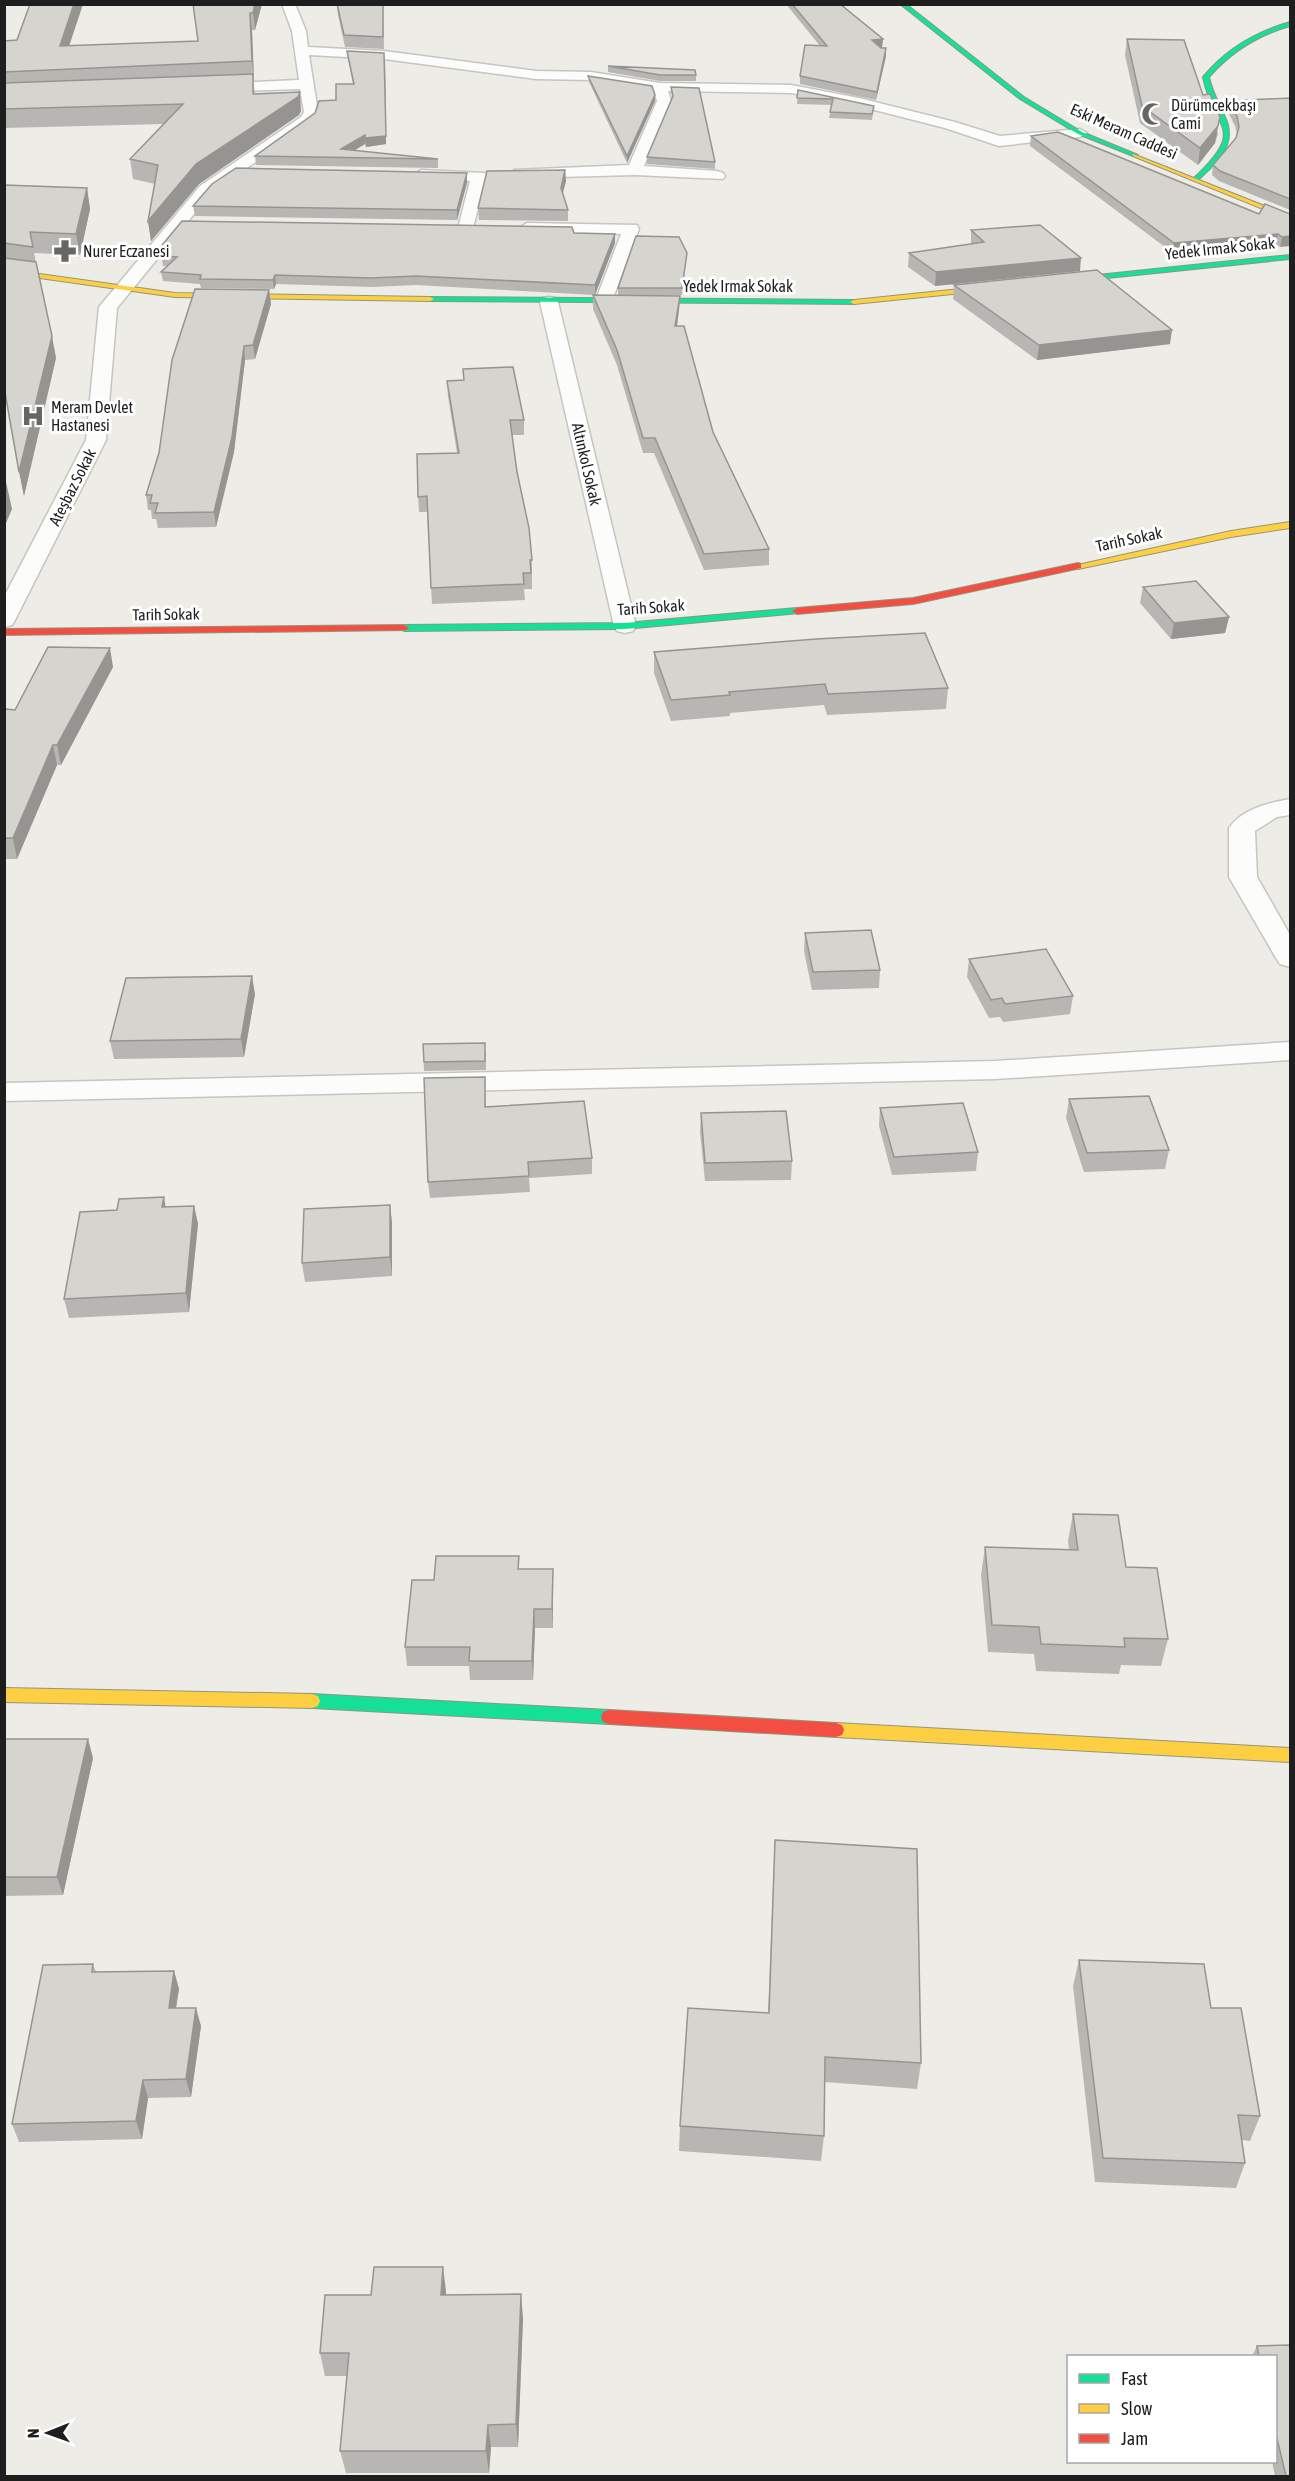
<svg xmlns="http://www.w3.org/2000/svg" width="1295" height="2481" viewBox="0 0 1295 2481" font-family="'Asap Condensed',sans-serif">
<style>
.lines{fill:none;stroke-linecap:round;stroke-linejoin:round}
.street-casing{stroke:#c5c5c2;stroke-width:3}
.fast-casing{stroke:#90977e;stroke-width:2}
.slow-casing{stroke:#90977e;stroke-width:2}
.jam-casing{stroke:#90977e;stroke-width:2}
.street{fill:#fcfcfb;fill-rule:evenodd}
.fast{fill:#16e098;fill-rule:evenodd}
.slow{fill:#ffcf43;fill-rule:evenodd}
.jam{fill:#f24e42;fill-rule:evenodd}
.wall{fill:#b8b6b2}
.shaded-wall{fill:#969491}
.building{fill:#d6d4cf;stroke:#969491;stroke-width:1.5}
.labels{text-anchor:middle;stroke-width:6;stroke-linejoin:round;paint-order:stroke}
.far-poi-label{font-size:16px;fill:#1e1e1e;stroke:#fff;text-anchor:start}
.far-street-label{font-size:16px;fill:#1e1e1e;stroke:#fff}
</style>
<rect width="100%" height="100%" fill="#edece6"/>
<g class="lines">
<g class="street-casing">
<path id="street" d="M282 4H295L306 31 308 47 384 51 536 71 591 72 660 83 791 85 859 98 955 122 1000 136 1080 129 1087 133 1080 137 999 146 945 128 859 106 791 93 668 91 671 101 644 166 717 171 723 173 725 176 723 179 635 175 520 178 514 176 512 173 514 170 629 165 657 101 654 90 591 80 536 79 384 59 309 55 318 112 312 123 212 192 117 308 106 440 15 620 12 625 4 627V597L86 440 99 307 200 186 301 117 304 112 300 89 210 92 203 88 210 84 299 80 292 31Z
M421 170 485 173 487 176 472 231 466 233 458 228 470 181 415 178 413 175Z
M527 223 637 225 639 229 610 306H598L595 302 621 234 521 231 519 228Z
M549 297 555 298 558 302 636 626 633 631 625 633 617 631 614 626 540 302 543 298Z
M1290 799V815L1277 817 1255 831 1257 877 1290 935V967L1280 964 1276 958 1229 877V828C1242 809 1268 803 1290 799Z
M1290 1042V1060L995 1079 4 1101V1083L995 1061Z"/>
</g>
<g class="fast-casing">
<path id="fast" d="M900 4H906L1024 97 1082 132 1138 155 1133 156 1078 134 1020 99Z
M1290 22V26C1258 35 1231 52 1209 77 1212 92 1219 103 1225 117 1238 144 1217 163 1198 180H1194V178C1249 126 1213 131 1203 77 1226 49 1255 32 1290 22Z
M1290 255V259L1059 283 1055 281 1059 279Z
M430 297 854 300 858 302 854 304 427 301 426 299Z
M797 608 800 609V613L625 629 404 631 399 628 404 625 625 623Z
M312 1694 609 1710 615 1712 617 1717 615 1722 609 1724 312 1708 306 1706 304 1701 306 1696Z"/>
</g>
<g class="slow-casing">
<path id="slow" d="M1133 154 1290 216V220L1133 156Z
M4 269 175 293 430 297 434 299 430 301 175 297 4 273Z
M999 285H1002V289L854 304 850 302 854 300Z
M1290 522V528L1231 537 1078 569 1073 566 1231 531Z
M4 1688 312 1694 318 1696 320 1701 318 1706 312 1708 4 1702Z
M836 1723 1290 1748V1762L836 1737 830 1735 828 1730 830 1725Z"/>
</g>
<g class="jam-casing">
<path id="jam" d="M1078 563 1081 564V568L913 604 797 614 792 611 797 608 913 598Z
M404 625 409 628 407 630 4 635V629Z
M609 1710 836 1723 842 1725 844 1730 842 1735 836 1737 609 1724 603 1722 601 1717 603 1712Z"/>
</g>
<use href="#street" class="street"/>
<use href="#fast" class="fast"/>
<use href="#slow" class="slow"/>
<use href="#jam" class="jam"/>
</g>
<path class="wall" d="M30 4H83L69 46 198 41 193 4H262L255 30H252L254 80H253L255 94 301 111 299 115 199 184 151 241 148 221 155 184 133 179 130 159 164 124 4 128V41L17 40Z
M337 4H383L384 49 345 47 338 15Z
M786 4H840L883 39 882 47 886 48V56L876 100 800 84V76L820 46Z
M1127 39 1203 95 1218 134 1215 143 1198 165 1140 123 1125 55Z
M347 51 385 61 386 144 366 147 365 144 354 151 438 159V168L256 165 255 156 336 100 353 84 348 59Z
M608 66 696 75V81H660L608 72Z
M588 76 655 101 627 163 589 82Z
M671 87 715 162V169L647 164V157L672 98Z
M798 90 874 106 872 120 829 118 832 105 797 104Z
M1290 98V210L1219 181 1212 175 1213 165 1236 138 1237 134 1235 126 1227 110 1228 101Z
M1031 136 1259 214H1290L1280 247 1276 244 1173 253 1030 146Z
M565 170 566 181 563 193 568 210V221L479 220 478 208Z
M467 173V183L457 220 195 216 193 206Z
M4 185 87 188 90 209 80 255 34 253 56 358 24 496 4 387Z
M971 230 1080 271 935 286 908 267 909 253 971 244Z
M574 233 615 243 595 295 416 285 372 287 276 284 274 289 201 288 200 284 163 281 161 272 168 266H163L162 259H160L158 250Z
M687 253 686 260 682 295H618V288Z
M954 285 1170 344 1037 360 953 299Z
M269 290 271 304 255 359 245 360 234 452 216 527 158 528 156 519H152L151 510H148L146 495 159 453Z
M593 295 680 296 679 310 677 326 713 432 769 549V565L704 570 654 453H643L617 365 593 309Z
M463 369 524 420V435H512L517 472 532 560V589H524L525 600 432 604 427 512H419L418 497 457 453 448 396 447 381 464 380Z
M1143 587 1229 617 1225 633 1171 639 1140 603Z
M654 652 948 688 946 709 827 715 824 705 730 713V716L671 721 654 673Z
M113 667 61 765H57L17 859H4V711L15 710Z
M805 933 880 970 879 988 812 990 804 951Z
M969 959 1073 996 1070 1014 1003 1022 1000 1017 989 1018 967 977Z
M255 994 244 1057 114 1059 110 1041Z
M423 1044 486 1052V1070L424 1071Z
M485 1077 486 1107 592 1158V1174L529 1178 530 1192 430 1198 428 1182Z
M1069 1099 1169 1150 1165 1169 1084 1172 1066 1118Z
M880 1108 978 1152 976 1171 892 1175 879 1126Z
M701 1113 792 1161 791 1180 705 1181 700 1132Z
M390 1205 392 1223V1276L305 1282 302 1263Z
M194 1206 198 1224 189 1312 69 1318 64 1299 117 1210Z
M1073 1514 1126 1567 1168 1639 1161 1666 1121 1665 1119 1674 1036 1671 1034 1654 988 1652 981 1575 985 1547 1069 1550 1068 1541Z
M520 1569H553V1628H535L533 1680H470L469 1666H407L405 1647 434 1580Z
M4 1739 93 1758 63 1895 4 1896Z
M775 1840 921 2063 917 2089 825 2082 824 2136 821 2161 679 2151 680 2126 768 2013Z
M1079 1960 1211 2008 1260 2116 1250 2141 1242 2140 1245 2163 1236 2188 1095 2182 1073 1986Z
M93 1964 96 1972 174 1971 179 1989 176 2008 201 2026 191 2097 148 2098 142 2139 19 2142 12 2124Z
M446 2291V2295L523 2318 518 2447H491L489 2473H346L340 2451 347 2376H325L320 2353 371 2295Z
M1290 2345V2476H1275L1272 2462H1275V2356H1252L1257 2346Z"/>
<path class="shaded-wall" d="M74 4H83L63 64 60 46Z
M255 4H262L255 30 253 13Z
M250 13 252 30 254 80 252 61Z
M883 39 882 47 871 48 872 40Z
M886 48V56L876 100 877 92Z
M385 61 386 144 366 147 365 138Z
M300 92 301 111 299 115 199 184 151 241 148 221 196 164Z
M655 95V101L627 163V156Z
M1220 117 1215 143 1198 165 1200 148Z
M365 135V144L341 158V149Z
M565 170 566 181 561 199V188Z
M467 173V183L457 220V210Z
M87 188 90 209 80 255 76 234Z
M615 234V243L595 295V285Z
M1278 234 1276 244 1173 253 1174 243Z
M1290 236V246L1280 247 1282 237Z
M1081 258 1080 271 935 286 936 272Z
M275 275 276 284 274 289 273 280Z
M269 290 271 304 255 359 253 345Z
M680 296 679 310 675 340V326Z
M1172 330 1170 344 1037 360 1039 345Z
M52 336 56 358 24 496 19 472Z
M244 346 245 360 234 452 216 527 214 512Z
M5 477 12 509 4 528V480Z
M1229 617 1225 633 1171 639 1174 623Z
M110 648 113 667 61 765 57 745Z
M53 745 57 765 17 859 13 838Z
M252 976 255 994 244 1057 241 1039Z
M164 1197 167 1216 162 1207Z
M390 1205 392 1223V1276L390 1257Z
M194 1206 198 1224 189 1312 186 1293Z
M553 1569V1628L552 1609Z
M534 1609 535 1628 533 1680 532 1661Z
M88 1739 93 1758 63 1895 57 1877Z
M174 1971 179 1989 173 2026 169 2008Z
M196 2008 201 2026 191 2097 186 2079Z
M143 2080 148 2098 142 2139 136 2121Z
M443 2267 446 2291 445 2318 441 2295Z
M521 2294 523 2318 518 2447 516 2424Z
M488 2425 491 2447 489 2473 486 2451Z"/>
<path class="building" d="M30 4H74L60 46 198 41 193 4H255L253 13H250L252 61 4 72V41L17 40Z
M337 4H383V37L344 35Z
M792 4H840L883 39 872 40 881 48H886L877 92 800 76 805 45 827 46Z
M1127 39 1184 40 1203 95 1210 94 1220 117 1218 126 1200 148 1142 106Z
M347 51 384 53 386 136 365 138V135L341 149 438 159 255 156 315 113 319 101 336 100V84H354Z
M608 66 695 70 696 75H660Z
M253 74V94L300 92 298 97 196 164 148 221 158 165 130 159 183 104 4 109V83Z
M588 76 652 86 655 95 627 156Z
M671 87 699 88 715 162 647 157 673 96Z
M798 90 874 106 872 114 830 112 833 99 797 98Z
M1290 98V199L1220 171 1213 165 1236 138 1239 127 1237 116 1228 101Z
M1058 132 1259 214 1265 204 1290 214V236L1282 237 1278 234 1174 243 1031 136Z
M236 168 467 173 457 210 193 206 212 184Z
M565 170 561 188 568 210 478 208 487 171Z
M4 185 87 188 76 234 30 232 33 247 4 243Z
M182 221 572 227 574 233 615 234 595 285 416 276 371 278 275 275 273 280 200 279 201 275 161 272 177 257 162 256 167 250H158Z
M1040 225 1081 258 936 272 909 253 984 242 971 230Z
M636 236 679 237 687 253 682 288H618Z
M4 258 36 262 52 336 19 472 4 387Z
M1097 270 1172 330 1039 345 954 285Z
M195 289 269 290 253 345 244 346 232 437 214 512 155 513 158 503H150L152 495H146L159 453 172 360Z
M593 295 680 296 675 326H684L713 432 769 549 704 554 655 438H643L617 350Z
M513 367 524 420H510L517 472 529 528 532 560H530L531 573H523L524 584 431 588 427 496 418 497 417 454 459 453 447 381 464 380 463 369Z
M1196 581 1229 617 1174 623 1143 587Z
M925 633 948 688 828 694 825 684 729 692 730 695 671 700 654 652 816 639Z
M48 647 110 648 57 745H53L13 838H4V711L6 709 15 710Z
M871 930 880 970 813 972 805 933Z
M1046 949 1073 996 1005 1004 1002 998 991 1000 969 959Z
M252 976 241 1039 110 1041 126 978Z
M485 1043V1061L424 1062 423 1044Z
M485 1077V1107L584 1101 592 1158 528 1162 529 1176 428 1182 424 1078Z
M1149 1096 1169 1150 1087 1153 1069 1099Z
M963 1103 978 1152 894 1157 880 1108Z
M786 1111 792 1161 705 1163 701 1113Z
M164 1197 162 1207 194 1206 186 1293 64 1299 80 1212 117 1210 119 1199Z
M390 1205V1257L302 1263 304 1209Z
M1073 1514 1118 1515 1126 1567 1157 1568 1168 1639 1124 1638 1125 1647 1041 1644 1039 1627 992 1625 985 1547 1078 1550Z
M436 1556H519L518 1569H553L552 1609H534L532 1661H469L470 1647H405L412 1580H434Z
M4 1739H88L57 1877H4Z
M775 1840 917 1849 921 2063 825 2057 824 2136 680 2126 688 2008 769 2013Z
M1079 1960 1204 1964 1211 2008H1241L1260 2116 1238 2115 1245 2163 1103 2158Z
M93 1964 92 1972 174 1971 169 2008H196L186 2079 143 2080 136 2121 12 2124 43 1965Z
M374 2267H443L441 2295 521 2294 516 2424 488 2425 486 2451H340L349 2353H320L325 2295H371Z
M1290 2345V2476H1286L1275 2430V2356H1259L1257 2346Z"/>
<defs>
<g id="mosque-bare" transform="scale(1.8)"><path d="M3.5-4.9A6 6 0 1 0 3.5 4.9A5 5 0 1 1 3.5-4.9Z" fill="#666664" stroke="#fff" stroke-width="2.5" paint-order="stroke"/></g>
<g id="pharmacy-bare" transform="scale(1.8)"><path d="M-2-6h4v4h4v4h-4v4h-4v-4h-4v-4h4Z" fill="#666664" stroke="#fff" stroke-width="2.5" paint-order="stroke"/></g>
<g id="hospital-bare" transform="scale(1.8)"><path d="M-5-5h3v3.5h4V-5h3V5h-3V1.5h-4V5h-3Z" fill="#666664" stroke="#fff" stroke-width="2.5" paint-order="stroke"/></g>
</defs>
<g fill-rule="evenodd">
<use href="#mosque-bare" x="1153" y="114"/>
<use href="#pharmacy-bare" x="65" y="251"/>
<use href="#hospital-bare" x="33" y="416"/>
</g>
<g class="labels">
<g class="far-poi-label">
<text x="1171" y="111">Dürümcekbaşı<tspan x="1171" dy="18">Cami</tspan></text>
<text x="83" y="257">Nurer Eczanesi</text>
<text x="51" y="413">Meram Devlet<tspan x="51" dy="18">Hastanesi</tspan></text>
</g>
<g class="far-street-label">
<text transform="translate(1124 131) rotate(24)" y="6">Eski Meram Caddesi</text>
<text transform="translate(1220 248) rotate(-6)" y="6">Yedek Irmak Sokak</text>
<text x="738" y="292">Yedek Irmak Sokak</text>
<text transform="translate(587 464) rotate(77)" y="6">Altınkol Sokak</text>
<text transform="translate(72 487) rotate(-63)" y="6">Ateşbaz Sokak</text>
<text transform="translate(1129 539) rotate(-12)" y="6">Tarih Sokak</text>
<text transform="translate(651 607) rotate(-4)" y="6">Tarih Sokak</text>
<text transform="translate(166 614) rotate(-1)" y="6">Tarih Sokak</text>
</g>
</g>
<rect width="1295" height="2481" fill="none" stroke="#1e1e1e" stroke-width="12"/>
<rect x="1067" y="2355" width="210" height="108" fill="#ffffff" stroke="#a5a5a5" stroke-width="1.5"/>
<rect x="1079" y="2374" width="30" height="9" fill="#16e098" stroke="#a5a5a5" stroke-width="1.5"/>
<text x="1121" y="2385" font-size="18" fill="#1e1e1e">Fast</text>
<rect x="1079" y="2404" width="30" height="9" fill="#ffcf43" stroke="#a5a5a5" stroke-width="1.5"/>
<text x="1121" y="2415" font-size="18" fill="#1e1e1e">Slow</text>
<rect x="1079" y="2434" width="30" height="9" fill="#f24e42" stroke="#a5a5a5" stroke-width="1.5"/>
<text x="1121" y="2445" font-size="18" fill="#1e1e1e">Jam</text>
<g transform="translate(48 2433) rotate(269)" stroke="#ffffff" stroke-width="4.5" paint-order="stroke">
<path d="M0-4.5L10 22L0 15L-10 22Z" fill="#1e1e1e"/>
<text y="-9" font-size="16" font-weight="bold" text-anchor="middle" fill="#1e1e1e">N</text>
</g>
</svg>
